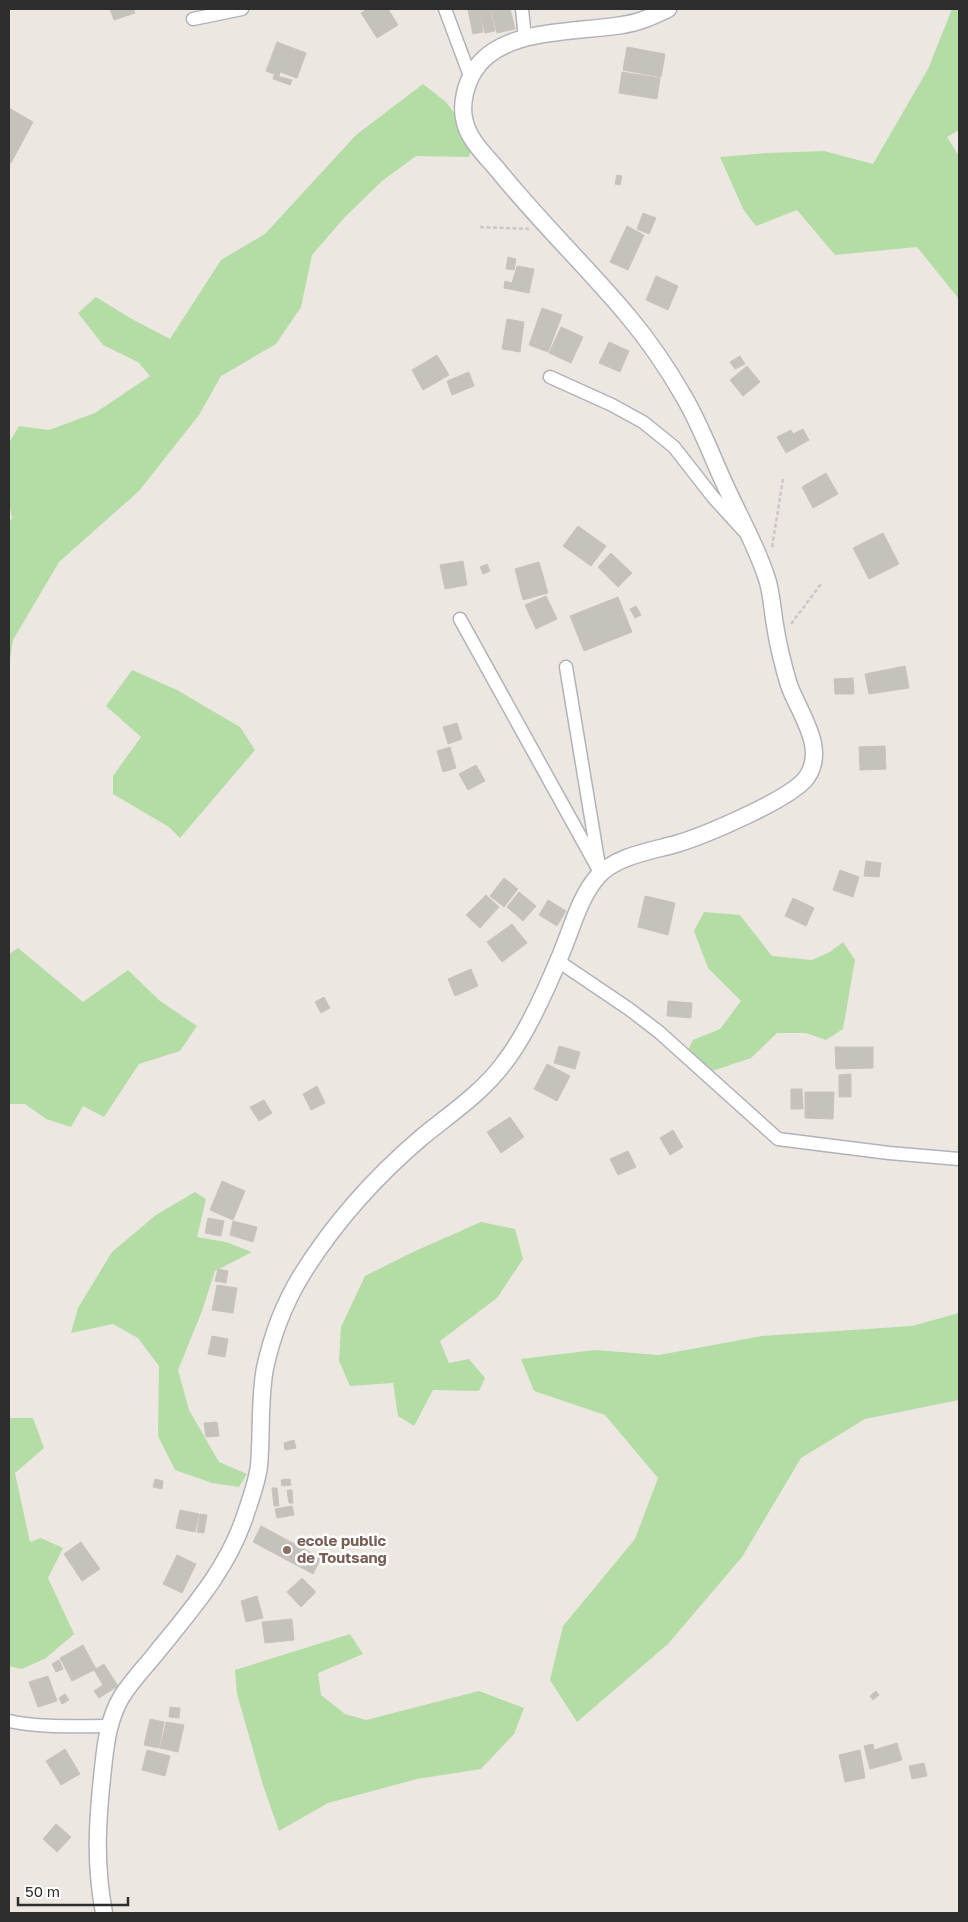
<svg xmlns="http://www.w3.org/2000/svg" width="968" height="1922" viewBox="0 0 968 1922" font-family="'Golos Text',sans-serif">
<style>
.green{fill:#b4dca5}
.building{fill:#c5c2bc;stroke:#c8c4bb}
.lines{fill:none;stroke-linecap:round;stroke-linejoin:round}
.minor-casing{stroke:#b1b2bb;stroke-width:15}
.tertiary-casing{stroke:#b1b2bb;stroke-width:19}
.path{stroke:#c8c8c8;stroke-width:2.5;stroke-dasharray:4 2.5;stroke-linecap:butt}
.minor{stroke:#fff;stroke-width:12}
.tertiary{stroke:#fff;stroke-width:16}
.education-dot{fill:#8d6e63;stroke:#fff;stroke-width:2}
.labels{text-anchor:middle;stroke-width:5;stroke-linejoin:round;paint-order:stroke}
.education-label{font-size:15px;font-weight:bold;fill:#785e54;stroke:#fff;text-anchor:start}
</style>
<rect width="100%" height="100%" fill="#ece8e1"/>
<path class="green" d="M952 9H959V130L947 137 959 156V299L917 247 835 255 797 210 756 226 743 209 720 157 768 153 824 151 873 164 928 69Z
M423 84 446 102 474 140 469 157 416 156 382 181 344 218 312 255 301 307 276 344 221 376 199 415 139 491 59 562 13 640 9 666V522L12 518 9 504V443L19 426 49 430 95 413 150 376 138 362 103 345 78 313 96 297 130 318 170 339 221 260 265 234 356 135Z
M132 670 177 690 240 727 255 750 180 838 169 827 113 794V776L141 737 106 706Z
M704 912 740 915 772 956 812 960 830 952 843 942 855 960 843 1029 826 1040 806 1033H777L751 1058 712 1071 686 1054 693 1040 720 1029 741 1001 708 968 694 931Z
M18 948 83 1002 128 970 160 1001 197 1026 180 1051 139 1064 104 1117 83 1106 71 1127 46 1119 25 1104H9V954Z
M195 1192 206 1199 197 1237 226 1242 252 1252 215 1271 202 1311 178 1370 189 1410 219 1462 247 1474 239 1487 212 1483 175 1470 158 1436 159 1366 138 1338 113 1324 71 1333 78 1308 112 1252 156 1215Z
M481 1222 515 1229 523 1259 497 1298 440 1341 449 1363 469 1359 485 1378 479 1391 433 1390 414 1426 398 1416 393 1383 350 1386 339 1361 341 1327 365 1276 413 1252Z
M959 1313V1400L865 1419 801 1458 742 1557 668 1644 577 1722 550 1680 563 1626 635 1539 658 1478 605 1415 534 1391 521 1359 595 1350 659 1355 762 1336 912 1326Z
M9 1418H33L44 1448 15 1473 30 1542 41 1538 63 1548 48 1578 74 1634 46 1658 22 1669 9 1666Z
M350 1634 363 1654 318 1673 321 1695 345 1714 366 1720 479 1691 524 1708 514 1734 481 1769 417 1779 328 1803 279 1831 263 1785 237 1694 235 1670Z"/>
<path class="building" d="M110 9H133L135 13 114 20Z
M368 9H388L398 25 377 38 361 13Z
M479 9 483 32 473 34 468 10Z
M479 9H490L495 31 485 33Z
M491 9H510L515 29 497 33Z
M277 42 306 53 297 78 280 72 279 76 266 71Z
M627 47 665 54 661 77 623 70Z
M622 72 660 78 657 99 619 93Z
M274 75 292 80 290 85 273 79Z
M9 108 33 122 11 163 9 162Z
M617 175 622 176 620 185 615 184Z
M643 213 656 218 649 234 637 229Z
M627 226 644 235 628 270 610 262Z
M508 257 516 259 514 270 506 269Z
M517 266 534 269 529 293 504 288 505 281 512 283Z
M656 276 678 286 668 310 646 300Z
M542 308 562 315 548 352 529 345Z
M507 319 524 322 520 352 502 349Z
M561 327 583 337 571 363 549 353Z
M609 342 629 351 620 372 599 363Z
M437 355 449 375 423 390 412 370Z
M740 356 745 364 735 369 730 362Z
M747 366 760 382 743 396 730 380Z
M469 372 474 386 452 395 447 381Z
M803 429 809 440 786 453 777 437 791 430 793 434Z
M826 473 838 494 813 508 802 487Z
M578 526 606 546 591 566 563 546Z
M883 533 899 564 869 579 853 548Z
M611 553 632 573 618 587 598 567Z
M463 561 467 585 445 589 440 565Z
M539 562 548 593 523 600 515 569Z
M487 564 490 571 483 574 480 567Z
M546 596 557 619 536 629 525 605Z
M618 597 632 632 584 651 570 616Z
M636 606 641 615 635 618 630 609Z
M905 666 909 688 869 694 865 674Z
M853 678 854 694H835L834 679Z
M457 723 462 739 448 744 443 727Z
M885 746 886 769 860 770 859 747Z
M450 747 456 768 443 772 437 751Z
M476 765 485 781 468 790 459 774Z
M866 861 881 863 879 877 864 876Z
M840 870 859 877 853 897 833 890Z
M504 878 518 889 504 907 490 896Z
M519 892 536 906 523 921 507 907Z
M486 895 499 907 480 928 466 915Z
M645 896 675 903 668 935 638 927Z
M793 898 814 908 806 926 785 916Z
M548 900 566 911 557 926 539 915Z
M512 924 527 943 502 962 487 942Z
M471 969 478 986 455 996 448 979Z
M324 997 330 1008 321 1013 315 1002Z
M668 1001 692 1003 691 1018 667 1016Z
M559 1046 580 1052 575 1069 554 1063Z
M835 1047H873V1068L836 1069Z
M547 1064 570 1076 557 1101 534 1089Z
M851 1074V1097H839V1075Z
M317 1086 325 1103 311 1110 303 1094Z
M791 1089H802L803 1109H791Z
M805 1092H834L833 1119 805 1118Z
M264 1100 272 1113 259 1121 250 1107Z
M510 1117 524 1137 501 1153 487 1132Z
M673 1130 683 1147 670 1155 660 1138Z
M628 1151 636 1167 618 1175 610 1159Z
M222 1181 245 1191 233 1220 210 1210Z
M208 1218 224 1221 221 1236 205 1233Z
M233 1221 257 1227 253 1242 230 1235Z
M218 1269 228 1271 226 1283 215 1281Z
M217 1285 237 1288 233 1313 212 1310Z
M212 1336 228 1339 225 1357 208 1354Z
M217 1422 219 1436 206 1437 204 1423Z
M294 1440 296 1448 285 1450 284 1443Z
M155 1479 163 1481 162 1489 153 1487Z
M290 1479 291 1485 282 1486 281 1480Z
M272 1488H277L279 1506H274Z
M287 1490H292L293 1503H289Z
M292 1506 294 1515 277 1518 275 1509Z
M180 1510 199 1514 195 1532 176 1528Z
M200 1514 207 1515 204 1533 197 1532Z
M261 1526 321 1558 313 1574 253 1542Z
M81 1542 100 1569 82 1581 64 1554Z
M177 1555 196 1564 182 1593 163 1584Z
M302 1578 316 1592 301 1607 287 1592Z
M257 1596 263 1618 246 1622 241 1601Z
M292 1619 294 1640 265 1643 262 1622Z
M83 1645 96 1669 72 1681 60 1658Z
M59 1660 63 1669 56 1672 52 1664Z
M104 1664 118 1686 99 1698 94 1691 103 1685 94 1670Z
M48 1676 57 1701 38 1707 29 1682Z
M876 1691 879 1695 873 1700 870 1696Z
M65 1694 69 1700 62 1704 59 1698Z
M170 1707 180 1708 179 1718 169 1717Z
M150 1719 164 1722 159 1748 144 1745Z
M166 1722 184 1725 178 1752 160 1748Z
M897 1743 902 1760 870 1769 864 1746 873 1744 874 1750Z
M65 1749 80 1774 61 1785 46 1761Z
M147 1750 170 1756 165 1776 142 1770Z
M860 1750 865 1778 845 1782 839 1755Z
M924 1763 927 1776 912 1779 909 1766Z
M56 1824 71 1837 57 1852 43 1839Z"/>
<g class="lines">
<g class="minor-casing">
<path id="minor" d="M445 9 470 76
M522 9 525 39
M193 19 242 9
M550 377 612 405 643 422 674 447 713 497 743 530
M460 619 600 872 566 667
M558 961 629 1009 659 1032 778 1139 889 1153 959 1159
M9 1721C41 1728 75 1726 108 1726"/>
</g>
<g class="tertiary-casing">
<path id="tertiary" d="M104 1913C95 1865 97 1826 102 1778 105 1749 107 1721 122 1696 131 1682 143 1669 153 1657 189 1612 228 1570 246 1513 251 1498 257 1482 259 1466 262 1433 259 1400 265 1368 272 1336 284 1304 301 1276 333 1224 375 1177 422 1137 450 1114 482 1093 504 1063 527 1034 547 988 561 954 572 928 579 898 598 876 616 856 651 851 676 844 703 836 792 799 807 777 827 748 799 713 789 685 783 665 778 645 775 625 772 609 772 592 766 576 756 545 739 516 726 487 712 457 701 426 684 397 668 369 649 341 628 316 586 266 538 220 497 169 484 154 467 138 464 118 461 103 466 84 474 71 501 27 576 33 622 25 638 23 653 16 668 9"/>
</g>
<path class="path" d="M480 227 529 229
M772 547 783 479
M791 624 821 584"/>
<use href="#minor" class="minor"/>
<use href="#tertiary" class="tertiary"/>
</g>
<circle class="education-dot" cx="287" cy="1550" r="5"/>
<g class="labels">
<g class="education-label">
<text x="297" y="1546">ecole public<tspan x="297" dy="17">de Toutsang</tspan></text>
</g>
</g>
<rect width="968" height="1922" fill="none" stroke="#2d2d2d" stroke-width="20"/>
<path d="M18 1897v8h110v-8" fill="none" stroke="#2d2d2d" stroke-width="2.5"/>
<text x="25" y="1897" font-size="15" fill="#2d2d2d" stroke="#ffffff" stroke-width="4" paint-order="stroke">50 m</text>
</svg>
